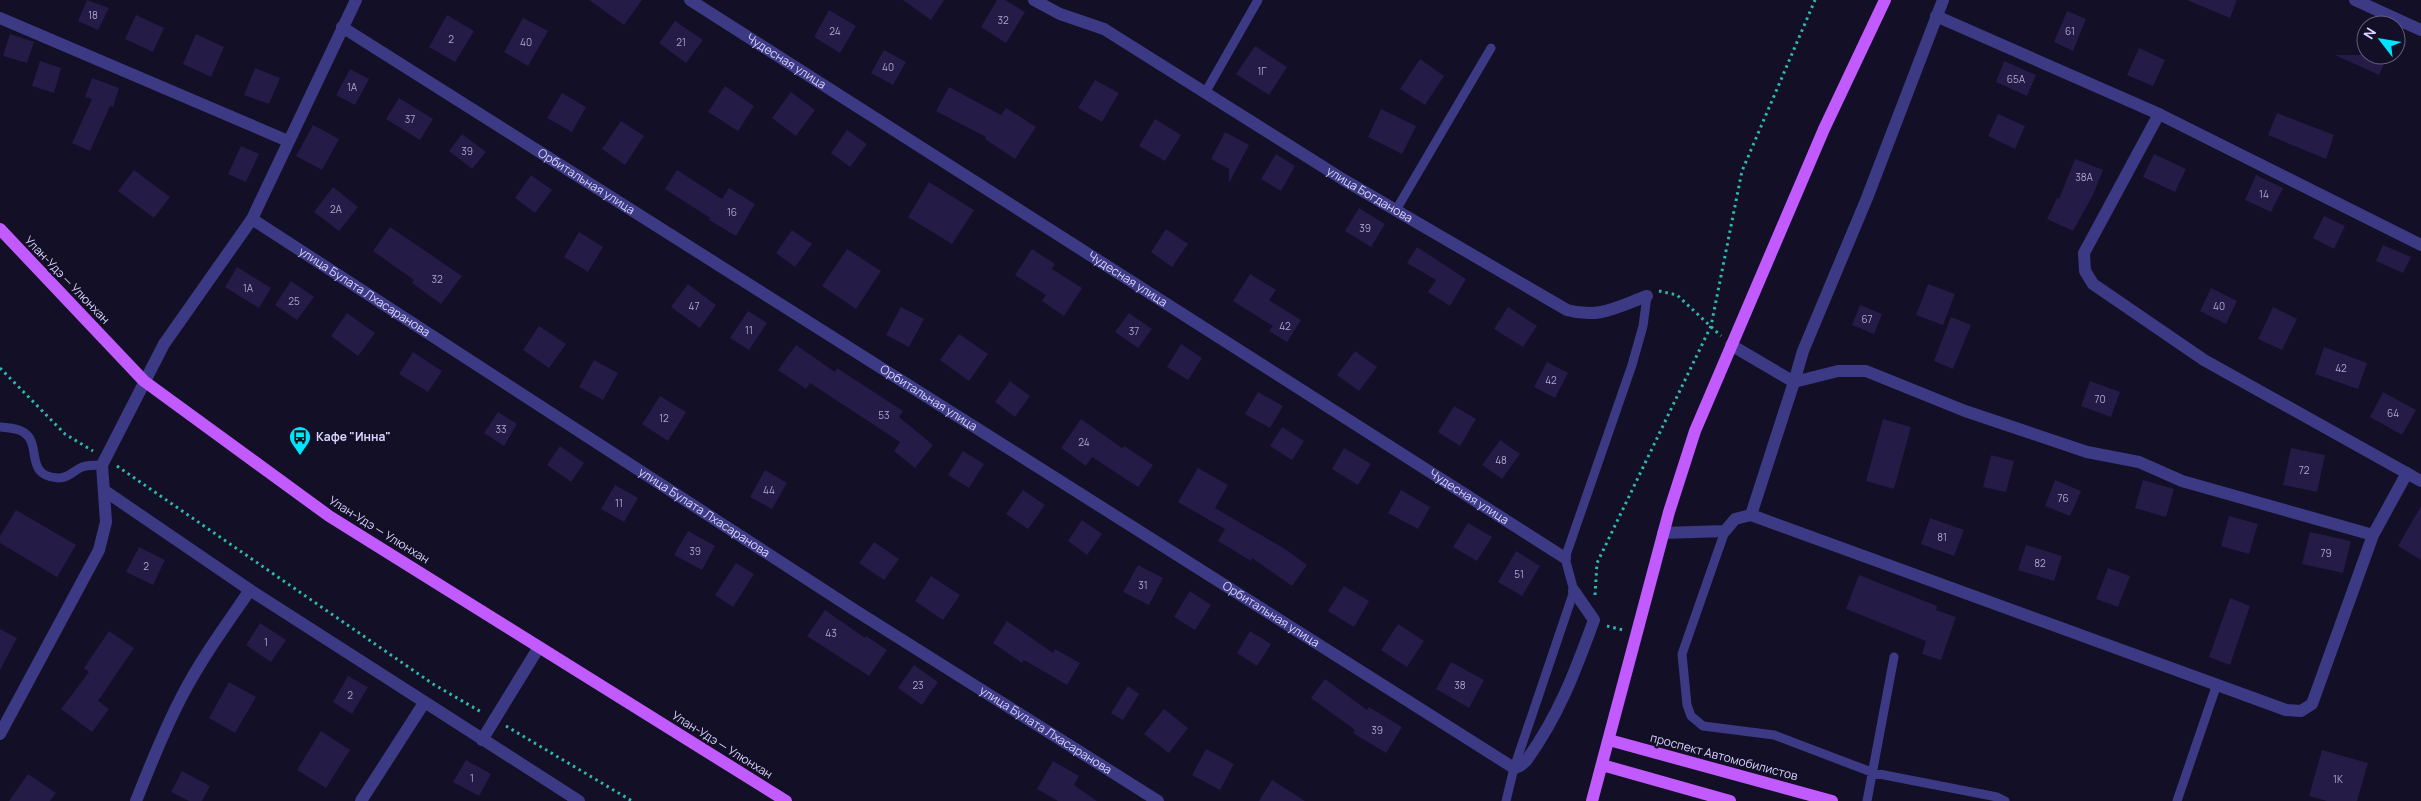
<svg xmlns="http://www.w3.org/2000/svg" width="2421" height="801" viewBox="0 0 2421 801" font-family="Manrope,sans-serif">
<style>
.building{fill:#241b47}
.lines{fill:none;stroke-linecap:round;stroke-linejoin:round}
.path{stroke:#2fb8b0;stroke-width:3;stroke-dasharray:2.5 4;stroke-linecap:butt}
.lane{stroke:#3d3a85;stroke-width:9}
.street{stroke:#3d3a85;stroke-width:12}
.primary{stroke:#c25bff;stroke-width:12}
.labels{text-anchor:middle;stroke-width:4.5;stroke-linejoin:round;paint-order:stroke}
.number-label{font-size:10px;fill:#aca6d1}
.street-label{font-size:12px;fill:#d9d4ff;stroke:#130f26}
.poi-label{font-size:12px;font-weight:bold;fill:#d9d4ff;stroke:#130f26;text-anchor:start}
</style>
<rect width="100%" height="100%" fill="#130f26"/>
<path class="building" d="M87 0 109 8 98 30 78 21Z
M589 0H642L624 25Z
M903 0H944L931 20Z
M997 0H1005L1025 12 1006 43 981 27Z
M2187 0H2237L2230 18Z
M829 10 856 26 840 53 814 37Z
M2067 11 2086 19 2073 51 2054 42Z
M136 15 164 28 153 52 125 39Z
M447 15 474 31 455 62 429 47Z
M523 18 548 31 528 66 504 52Z
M675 21 703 40 686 63 659 43Z
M10 34 34 42 27 63 3 56Z
M196 34 224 47 211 77 183 64Z
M1255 46 1287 67 1269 95 1236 74Z
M2139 48 2165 60 2153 86 2127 75Z
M884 50 906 62 893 85 871 73Z
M2335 55H2388L2379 75Z
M1420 59 1444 76 1425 105 1400 89Z
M40 61 61 68 54 93 32 86Z
M2004 61 2036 75 2027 96 1996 82Z
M255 68 280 78 269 104 244 95Z
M350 69 369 79 355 105 336 95Z
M92 78 119 88 113 107 110 106 90 151 72 143 92 99 85 97Z
M1095 80 1119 93 1102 122 1078 108Z
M725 86 754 106 738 131 708 112Z
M949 87 1001 115 1006 108 1036 127 1015 159 985 139 986 137 936 111Z
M791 92 815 110 796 136 772 118Z
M562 93 586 107 572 132 547 118Z
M399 98 433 119 420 140 386 119Z
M1381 109 1416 126 1402 154 1368 137Z
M2277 113 2334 135 2326 159 2268 135Z
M1998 114 2025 126 2015 149 1988 136Z
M1155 119 1181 135 1165 161 1139 146Z
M621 121 644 136 625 165 602 149Z
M313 125 339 139 322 170 296 156Z
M847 130 867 144 850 167 831 153Z
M1225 132 1249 145 1229 183V169L1211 159Z
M462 134 486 152 472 169 449 151Z
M241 146 259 154 246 182 228 174Z
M1276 154 1295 166 1281 191 1261 179Z
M2154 154 2186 169 2175 192 2143 177Z
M2075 159 2103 170 2093 195 2073 231 2047 219 2057 198 2059 199Z
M134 170 170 197 154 218 118 191Z
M677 170 722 199 729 188 755 204 736 236 709 220 710 218 665 189Z
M531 175 552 190 535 213 515 198Z
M2256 175 2283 188 2271 212 2245 200Z
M929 182 974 210 952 244 908 217Z
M333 187 358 207 339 231 314 212Z
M1359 208 1385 224 1371 247 1345 231Z
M2324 216 2345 226 2334 249 2313 238Z
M390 227 462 276 441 304 412 283 414 280 373 251Z
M1166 229 1188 244 1172 267 1151 252Z
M792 230 812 244 795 267 776 253Z
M579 232 603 247 588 272 564 257Z
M2383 245 2411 257 2403 273 2376 261Z
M1417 247 1466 279 1450 306 1428 292 1436 280 1407 263Z
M847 249 881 271 856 309 822 286Z
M1032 249 1055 264 1052 269 1082 288 1064 316 1042 301 1046 295 1015 275Z
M237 267 271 288 259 308 225 287Z
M1250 274 1276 290 1269 300 1301 320 1287 342 1269 331 1273 326 1233 301Z
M291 281 314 297 297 320 275 305Z
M688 284 716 305 700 328 671 307Z
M1928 284 1955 294 1943 325 1916 315Z
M2211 288 2237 301 2226 324 2200 311Z
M1860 305 1882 314 1874 334 1852 325Z
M901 307 924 319 909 347 886 335Z
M1508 307 1537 326 1523 347 1494 329Z
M2273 307 2297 319 2282 350 2258 339Z
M748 311 767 323 749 350 730 338Z
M347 313 375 333 358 356 331 336Z
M1129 313 1152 329 1138 348 1115 332Z
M1951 317 1971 325 1953 369 1934 361Z
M539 326 566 344 549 368 523 350Z
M959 334 988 354 969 381 940 360Z
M1181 344 1202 358 1188 380 1167 367Z
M796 345 835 372 837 368 903 411 899 417 933 445 915 468 894 451 900 442 810 383 806 389 778 370Z
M2324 347 2367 363 2358 389 2315 374Z
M1355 351 1377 367 1359 391 1337 375Z
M413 352 442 371 428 392 399 374Z
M594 360 618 373 603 400 579 387Z
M1547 362 1568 373 1555 398 1534 387Z
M1010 381 1030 396 1015 417 995 402Z
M2090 381 2120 392 2111 417 2081 406Z
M1258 392 1283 406 1270 428 1245 414Z
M2383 392 2416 410 2402 435 2370 417Z
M660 396 686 412 668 441 642 424Z
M1454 406 1476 419 1460 446 1438 432Z
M498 412 517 424 504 446 484 433Z
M1081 419 1122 448 1124 446 1153 465 1138 487 1092 457 1086 466 1061 448Z
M1883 419 1911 427 1894 489 1866 481Z
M1282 427 1304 441 1292 460 1270 446Z
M1500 440 1520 454 1502 479 1482 465Z
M560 446 584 463 571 482 547 465Z
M1344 448 1371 464 1358 485 1332 469Z
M2291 448 2325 455 2317 492 2283 485Z
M963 451 984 464 969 488 948 475Z
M1991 455 2014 461 2006 492 1983 487Z
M1198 468 1228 485 1215 508 1285 549 1307 565 1292 586 1252 558 1251 561 1218 541 1225 529 1178 502Z
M765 470 787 483 772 509 750 497Z
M2055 480 2081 491 2070 516 2045 506Z
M2143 480 2174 489 2166 517 2135 508Z
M615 485 638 498 624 522 601 509Z
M1023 490 1045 505 1028 529 1006 514Z
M1401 490 1430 507 1418 529 1388 513Z
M2421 506V560L2398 546Z
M16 510 76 545 57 577 0 543V536Z
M2229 516 2258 524 2249 554 2221 546Z
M1930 518 1964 530 1954 556 1921 544Z
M1082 520 1102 534 1087 555 1068 541Z
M1468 523 1492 537 1477 561 1453 547Z
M688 531 715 546 702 570 674 555Z
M2310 532 2351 541 2343 573 2302 564Z
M874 542 899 559 884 580 859 563Z
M2026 545 2062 556 2054 581 2018 570Z
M139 547 165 560 153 585 126 572Z
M1516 551 1540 566 1522 596 1498 582Z
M736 563 754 574 733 607 715 595Z
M1138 565 1163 578 1149 605 1123 592Z
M2108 568 2130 576 2118 607 2096 599Z
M1859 575 1937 606 1936 610 1956 617 1941 660 1922 654 1926 641 1846 609Z
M931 576 960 595 943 620 915 601Z
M1344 586 1369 601 1354 627 1328 611Z
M1190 591 1211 605 1195 630 1174 617Z
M2230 598 2250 606 2230 665 2209 657Z
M825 610 865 638 866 636 887 650 869 676 807 636Z
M1007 621 1053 653 1055 649 1080 663 1067 685 1024 660 1022 663 993 643Z
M260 623 286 640 271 662 246 645Z
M1398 624 1424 641 1407 667 1381 650Z
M0 629 17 638 0 670Z
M109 631 134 648 98 701 109 709 92 732 61 709 89 672 84 668Z
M1250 631 1271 644 1257 666 1237 653Z
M1451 662 1484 680 1469 708 1436 689Z
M914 665 938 682 922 705 898 688Z
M348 676 368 687 352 714 333 702Z
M1325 679 1367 710 1369 707 1402 727 1386 753 1353 733 1355 730 1311 698Z
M229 682 256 697 235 733 209 718Z
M1128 686 1139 694 1123 720 1111 713Z
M1164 709 1188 728 1169 753 1144 734Z
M321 731 350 750 326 788 297 770Z
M1206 749 1234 764 1220 790 1192 775Z
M2322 750 2368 763 2357 801H2327L2309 796Z
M466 760 491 774 479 796 453 782Z
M1053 761 1079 776 1074 785 1097 801H1058L1037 789Z
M182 771 210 786 202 801H189L171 792Z
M28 774 56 793 50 801H9Z
M1272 780 1305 801H1259Z"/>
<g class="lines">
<path class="path" d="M1659 291 1677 295 1721 336
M0 368 65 434 93 451
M117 466 433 684 483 713
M1595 595 1597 563 1711 326 1742 171 1815 0
M1607 626 1623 630
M506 726 632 801"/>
<path class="lane" d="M1205 93 1258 0
M1396 210 1491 48
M0 427C7 428 17 428 23 432 43 443 23 476 58 478 69 478 73 471 82 467 88 465 96 465 102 465
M1725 531 1682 654 1687 705 1691 716 1703 726 1774 735 1874 773 1997 797 2005 801
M1506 801 1514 768 1574 591 1565 558 1632 365 1643 326 1647 296
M1867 801 1894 657
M2177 801 2217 684"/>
<g class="street">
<path id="s1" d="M690 0 1565 558"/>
<path id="s2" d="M1034 0 1060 14 1104 29 1344 180 1567 310C1599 319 1617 307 1647 296"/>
<path d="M2355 0 2421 30"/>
<path d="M1936 16 2159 114 2421 245"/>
<path d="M0 18 288 141"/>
<path id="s3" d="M342 27 1514 768 1520 766 1526 761C1559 715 1575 672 1594 620L1574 591"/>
<path d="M2159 114 2084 253 2085 271 2093 284 2204 360 2421 481"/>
<path id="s4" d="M252 219 853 609 1158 801"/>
<path d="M1731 345 1794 382 1803 351 1867 198 1943 0"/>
<path d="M105 491 250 590 579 801"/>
<path d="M1663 533 1725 531 1735 519 1751 515"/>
<path d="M2373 535 2182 481 2139 462 2087 452 1965 411 1866 371H1838L1794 382 1751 515 2286 710 2301 711 2312 704 2373 535 2407 473"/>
<path d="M0 734 99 550 106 522 102 465 164 344 252 219 356 0"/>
<path d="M482 740 539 647"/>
<path d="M136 801C150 766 164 730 182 696 201 659 226 625 250 590"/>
<path d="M361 801 424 703"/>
</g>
<path class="primary" d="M0 229 144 381 329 516 786 801
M1609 740 1832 801
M1602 765 1730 801
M1592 801 1669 512 1695 431 1824 129 1885 0"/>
</g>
<defs>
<g id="bus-pin" transform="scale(1.125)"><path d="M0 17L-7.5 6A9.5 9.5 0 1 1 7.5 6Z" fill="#00e5ff" stroke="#130f26"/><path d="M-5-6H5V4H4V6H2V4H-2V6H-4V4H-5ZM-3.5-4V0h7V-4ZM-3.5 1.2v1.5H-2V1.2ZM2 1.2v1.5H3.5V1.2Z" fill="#111"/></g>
</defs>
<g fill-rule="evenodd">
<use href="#bus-pin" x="300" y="437"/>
</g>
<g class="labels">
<g class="number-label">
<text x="93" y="19">18</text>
<text x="1003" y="24">32</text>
<text x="835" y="35">24</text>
<text x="2070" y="35">61</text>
<text x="451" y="43">2</text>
<text x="526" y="46">40</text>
<text x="681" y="46">21</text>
<text x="888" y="71">40</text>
<text x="1262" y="75">1Г</text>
<text x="2016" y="83">65А</text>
<text x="352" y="91">1А</text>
<text x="410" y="123">37</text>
<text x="467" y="155">39</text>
<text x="2084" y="181">38А</text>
<text x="2264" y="198">14</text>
<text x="336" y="213">2А</text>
<text x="732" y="216">16</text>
<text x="1365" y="232">39</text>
<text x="437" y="283">32</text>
<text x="248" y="292">1А</text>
<text x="294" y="305">25</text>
<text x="694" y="310">47</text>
<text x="2219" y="310">40</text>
<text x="1867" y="323">67</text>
<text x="1285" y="330">42</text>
<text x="749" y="334">11</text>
<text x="1134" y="335">37</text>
<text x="2341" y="372">42</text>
<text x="1551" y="384">42</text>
<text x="2100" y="403">70</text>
<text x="2393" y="417">64</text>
<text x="884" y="419">53</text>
<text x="664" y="422">12</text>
<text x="501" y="433">33</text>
<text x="1084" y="446">24</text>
<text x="1501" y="464">48</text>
<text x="2304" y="474">72</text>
<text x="769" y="494">44</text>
<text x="2063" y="502">76</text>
<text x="619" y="507">11</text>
<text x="1942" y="541">81</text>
<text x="695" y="555">39</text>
<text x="2326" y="557">79</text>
<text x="2040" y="567">82</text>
<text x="146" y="570">2</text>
<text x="1519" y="578">51</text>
<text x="1143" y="589">31</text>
<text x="831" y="637">43</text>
<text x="266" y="646">1</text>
<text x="918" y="689">23</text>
<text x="1460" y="689">38</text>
<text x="350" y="699">2</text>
<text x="1377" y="734">39</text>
<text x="472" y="782">1</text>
<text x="2338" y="783">1К</text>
</g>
<g class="street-label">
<text dy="4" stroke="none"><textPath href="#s1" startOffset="114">Чудесная улица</textPath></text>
<text dy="4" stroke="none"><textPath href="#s3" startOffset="289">Орбитальная улица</textPath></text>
<text dy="4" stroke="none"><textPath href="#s2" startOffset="389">улица Богданова</textPath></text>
<text dy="4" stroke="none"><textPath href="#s1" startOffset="519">Чудесная улица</textPath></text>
<text transform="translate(67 280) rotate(46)" y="4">Улан-Удэ — Улюнхан</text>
<text dy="4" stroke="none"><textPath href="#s4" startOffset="134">улица Булата Лхасаранова</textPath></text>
<text dy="4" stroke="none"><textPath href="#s3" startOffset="694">Орбитальная улица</textPath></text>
<text dy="4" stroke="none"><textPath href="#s1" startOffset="924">Чудесная улица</textPath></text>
<text dy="4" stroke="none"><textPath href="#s4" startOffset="539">улица Булата Лхасаранова</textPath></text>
<text transform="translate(379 530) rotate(32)" y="4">Улан-Удэ — Улюнхан</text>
<text dy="4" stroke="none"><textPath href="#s3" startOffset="1099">Орбитальная улица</textPath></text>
<text dy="4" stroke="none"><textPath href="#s4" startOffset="944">улица Булата Лхасаранова</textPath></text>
<text transform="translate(722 745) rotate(32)" y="4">Улан-Удэ — Улюнхан</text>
<text transform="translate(1724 757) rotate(15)" y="4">проспект Автомобилистов</text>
</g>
<g class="poi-label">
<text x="316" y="441">Кафе "Инна"</text>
</g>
</g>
<g transform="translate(2381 40) rotate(301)"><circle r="24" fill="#130f26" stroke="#625e7d"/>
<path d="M0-4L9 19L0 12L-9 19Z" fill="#00e5ff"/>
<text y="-8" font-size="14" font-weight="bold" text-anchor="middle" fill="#d9d4ff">N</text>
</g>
</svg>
